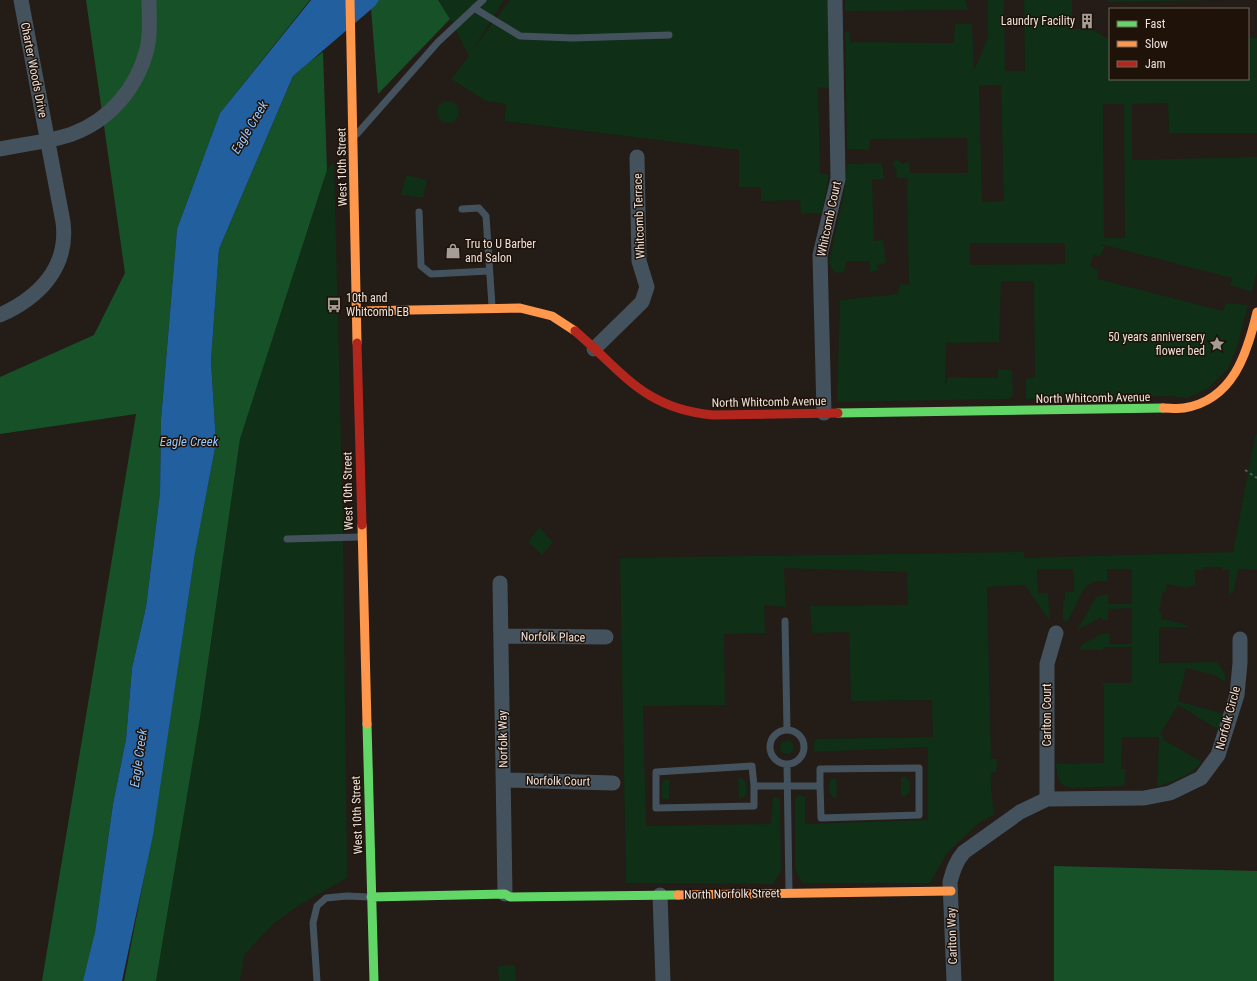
<svg xmlns="http://www.w3.org/2000/svg" width="1257" height="981" viewBox="0 0 1257 981" font-family="'Roboto Condensed',sans-serif">
<style>
.green{fill:#0f2f16;fill-rule:evenodd}
.forest{fill:#175127}
.water{fill:#215f9e}
.lines{fill:none;stroke-linecap:round;stroke-linejoin:round}
.path{stroke:#50565b;stroke-width:2;stroke-dasharray:3 3;stroke-linecap:butt}
.lane{stroke:#44525d;stroke-width:7}
.street{stroke:#44525d;stroke-width:15}
.fast{stroke:#63d668;stroke-width:9}
.slow{stroke:#ff974d;stroke-width:9}
.jam{stroke:#b3261e;stroke-width:9}
.labels{text-anchor:middle;stroke-width:3;stroke-linejoin:round;paint-order:stroke}
.poi-label{font-size:12px;fill:#ede2dc;stroke:#1f1209;text-anchor:end}
.street-label{font-size:12px;fill:#ede2dc;stroke:#1f1209}
.water-label{font-size:13px;font-style:italic;fill:#94c6fe;stroke:#1f1209}
</style>
<rect width="100%" height="100%" fill="#241c17"/>
<path class="green" d="M438 0H504L473 49 510 0H831L832 89 818 87 820 173 829 175 822 213 801 214 800 200 761 201V187H739V150L504 121 506 104 486 101 451 79 469 56 450 19Z
M845 0H965L968 10 845 11Z
M988 0H1004L1005 71H1025L1024 0H1072V29H1091L1110 40V79H1248V38H1257V133H1169L1168 103 1132 104V160L1257 157V271L1252 292 1230 285 1232 278 1100 244 1105 247 1100 256 1093 255 1090 266 1098 271V279L1223 311 1226 303 1248 305 1237 347 1228 369 1207 389 1187 398 1169 396 1026 399V379L1035 377 1034 281H1001L999 342 946 343 945 386 948 377 998 378V369L1012 370 1013 396 1008 399 837 402 840 300 898 294 900 284 909 285 907 178H897L896 168 892 164 897 159 902 164 909 162 910 173H968L967 138 870 139 869 150 847 149 845 32 850 31V42L954 43 955 24H972L974 70 988 38ZM1001 85 1004 201 982 202 979 86ZM1103 104H1124L1125 238H1104ZM970 243H1065V264L970 265Z
M1107 0H1218L1107 2Z
M437 112a11 11 0 1 1 22 0a11 11 0 1 1-22 0Z
M334 161 343 521 347 878 299 905 273 924 244 955 240 981H156L203 699 240 439 327 170Z
M882 163 884 179 872 180 874 241 883 240 886 263 876 265 879 270 870 272 869 261H846L844 272 835 273 831 268 829 262 844 194 847 164Z
M406 175 427 180 423 198 401 195Z
M1257 433V570L1238 569 1234 591 1229 597V570H1222V567H1203V570H1195V585L1187 588 1167 584 1166 592 1163 591 1159 612 1162 613 1161 619 1181 623 1189 627H1159V663L1217 662 1225 674V682L1214 675 1186 668 1178 701 1223 714 1219 730 1178 705 1160 735 1164 737V740L1202 762C1191 776 1173 781 1157 787L1159 737H1122L1121 769H1126L1124 786 1069 788C1057 783 1057 776 1056 764L1104 763V688L1102 683H1132V647H1103V650H1080L1081 645 1102 634H1109V644H1132V608L1108 609V620H1102V617L1077 630 1096 597 1108 594V604H1132V569H1107V581H1095L1085 587 1067 622 1063 621V602L1065 599V592H1074L1073 569H1037L1038 593H1048L1050 618 1048 619 1025 585 987 587 991 759H997L996 772 991 773C990 787 993 800 994 815L980 822 947 853 930 883H803L795 870V798L800 795 805 797V824L928 820V747L813 752 815 739 933 737 932 700 851 701 849 632 812 633 810 606 908 605 907 572 784 568 786 607 764 605 765 633 724 634 725 705 643 706 646 826 771 824 773 797 780 798 781 871 773 884 626 883 620 558 1024 552V558L1233 552 1255 436Z
M539 527 553 542 542 555 528 542Z
M780 747a7 7 0 1 1 14 0a7 7 0 1 1-14 0Z
M836 777 837 796 834 798 829 793 830 780Z
M901 777H906L910 783V792L904 797 901 796Z
M741 778 746 782 747 792 745 796 739 799 738 779Z
M669 779V799L668 800 662 798 661 787 663 781Z
M515 965 516 981H499L498 966Z"/>
<path class="forest" d="M86 0H310L220 113 177 229 161 420 160 493 146 607 132 668 126 739 113 804 95 932 85 981H42L136 414 0 434V377L94 335 125 273Z
M378 0H438L450 19 378 94 371 9Z
M323 52 327 170 240 439 200 718 156 981H124L153 831 196 546 216 443 211 361 219 249 293 76 305 65Z
M1054 866 1257 871V981H1054Z"/>
<path class="water" d="M311 0H379L375 6 293 76 219 249 211 361 216 443 195 553 153 835 122 981H83L95 932 113 804 126 739 132 668 146 607 160 493 161 420 177 229 220 113Z"/>
<g class="lines">
<path class="path" d="M1245 470 1257 478"/>
<path class="lane" d="M474 8 520 36 573 38 669 35
M357 134 438 42 483 0
M462 209 479 208 486 216 492 306
M419 212 421 266 431 274 489 271
M287 539 359 537
M785 621 787 730
M770 747a17 17 0 1 1 34 0a17 17 0 1 1-34 0Z
M787 764 789 892
M754 786 752 766 656 772V808L754 806V786H820L821 818 919 815V768L820 769V786
M317 981 313 923 317 906 326 898 347 896 369 897"/>
<path class="street" d="M0 149C24 144 49 142 72 134 110 120 137 88 147 49 151 33 149 16 149 0
M0 315C38 298 69 268 63 222L21 0
M594 349 642 302 647 287 639 261 637 157
M824 413 820 255 838 179 835 0
M500 583 505 894
M501 636 606 637
M504 780 613 783
M1047 799V664L1056 633
M660 895 663 981
M954 981 950 882C953 871 956 861 964 852L1020 812 1047 799 1144 798 1170 793 1201 778 1218 755 1237 695 1240 663V639"/>
<path class="fast" d="M838 413 1163 408
M367 724 374 981
M371 897 505 894 510 897 678 895"/>
<path class="slow" d="M350 0 357 343
M356 311 520 308 552 316 575 331
M1163 408C1170 408 1177 409 1184 408 1233 400 1247 354 1257 312
M362 525 367 724
M678 895 951 891"/>
<path class="jam" d="M575 331C623 372 644 409 713 415L838 413
M357 343 362 525"/>
</g>
<defs>
<g id="building-bare" transform="scale(1.2)"><path d="M-4-6H4V6H1V3H-1V6H-4ZM-2.5-4.3h1.7v1.8h-1.7ZM.8-4.3h1.7v1.8H.8ZM-2.5-1h1.7V.8h-1.7ZM.8-1h1.7V.8H.8Z" fill="#a79d97" stroke="#1f1209" stroke-width="2.5" paint-order="stroke"/></g>
<g id="shop-bare" transform="scale(1.2)"><path d="M-5-2.5h2.3a2.7 3.5 0 0 1 5.4 0H5L5.5 6h-11ZM-1.5-2.5h3a1.5 2.3 0 0 0-3 0Z" fill="#a79d97" stroke="#1f1209" stroke-width="2.5" paint-order="stroke"/></g>
<g id="bus-bare" transform="scale(1.2)"><path d="M-5-6H5V4H4V6H2V4H-2V6H-4V4H-5ZM-3.5-4V0h7V-4ZM-3.5 1.2v1.5H-2V1.2ZM2 1.2v1.5H3.5V1.2Z" fill="#a79d97" stroke="#1f1209" stroke-width="2.5" paint-order="stroke"/></g>
<g id="sight-bare" transform="scale(1.2)"><path d="M0-6L1.8-2.2L6-1.7L2.9 1.2L3.7 5.4L0 3.3L-3.7 5.4L-2.9 1.2L-6-1.7L-1.8-2.2Z" fill="#a79d97" stroke="#1f1209" stroke-width="2.5" paint-order="stroke"/></g>
</defs>
<g fill-rule="evenodd">
<use href="#building-bare" x="1087" y="21"/>
<use href="#shop-bare" x="453" y="251"/>
<use href="#bus-bare" x="334" y="305"/>
<use href="#sight-bare" x="1217" y="344"/>
</g>
<g class="labels">
<g class="poi-label">
<text x="1075" y="25">Laundry Facility</text>
<text x="465" y="248" text-anchor="start">Tru to U Barber<tspan x="465" dy="14">and Salon</tspan></text>
<text x="346" y="302" text-anchor="start">10th and<tspan x="346" dy="14">Whitcomb EB</tspan></text>
<text x="1205" y="341">50 years anniversery<tspan x="1205" dy="14">flower bed</tspan></text>
</g>
<g class="street-label">
<text transform="translate(34 70) rotate(79)" y="4">Charter Woods Drive</text>
<text transform="translate(342 167) rotate(-91)" y="4">West 10th Street</text>
<text transform="translate(639 216) rotate(-92)" y="4">Whitcomb Terrace</text>
<text transform="translate(829 219) rotate(-78)" y="4">Whitcomb Court</text>
<text transform="translate(1093 398) rotate(-1)" y="4">North Whitcomb Avenue</text>
<text transform="translate(769 402) rotate(-1)" y="4">North Whitcomb Avenue</text>
<text transform="translate(348 491) rotate(-91)" y="4">West 10th Street</text>
<text transform="translate(553 637) rotate(1)" y="4">Norfolk Place</text>
<text transform="translate(1047 715) rotate(-90)" y="4">Carlton Court</text>
<text transform="translate(1228 718) rotate(-75)" y="4">Norfolk Circle</text>
<text transform="translate(503 739) rotate(-91)" y="4">Norfolk Way</text>
<text transform="translate(558 781) rotate(1)" y="4">Norfolk Court</text>
<text transform="translate(357 815) rotate(-92)" y="4">West 10th Street</text>
<text transform="translate(732 894) rotate(-1)" y="4">North Norfolk Street</text>
<text transform="translate(952 936) rotate(-92)" y="4">Carlton Way</text>
</g>
<g class="water-label">
<text transform="translate(249 127) rotate(-59)" y="5">Eagle Creek</text>
<text x="189" y="446">Eagle Creek</text>
<text transform="translate(138 758) rotate(-82)" y="5">Eagle Creek</text>
</g>
</g>
<rect x="1109" y="8" width="140" height="72" fill="#1f1209" stroke="#71655d"/>
<rect x="1117" y="21" width="20" height="6" fill="#63d668" stroke="#71655d"/>
<text x="1145" y="28" font-size="12" fill="#ede2dc">Fast</text>
<rect x="1117" y="41" width="20" height="6" fill="#ff974d" stroke="#71655d"/>
<text x="1145" y="48" font-size="12" fill="#ede2dc">Slow</text>
<rect x="1117" y="61" width="20" height="6" fill="#b3261e" stroke="#71655d"/>
<text x="1145" y="68" font-size="12" fill="#ede2dc">Jam</text>
</svg>
